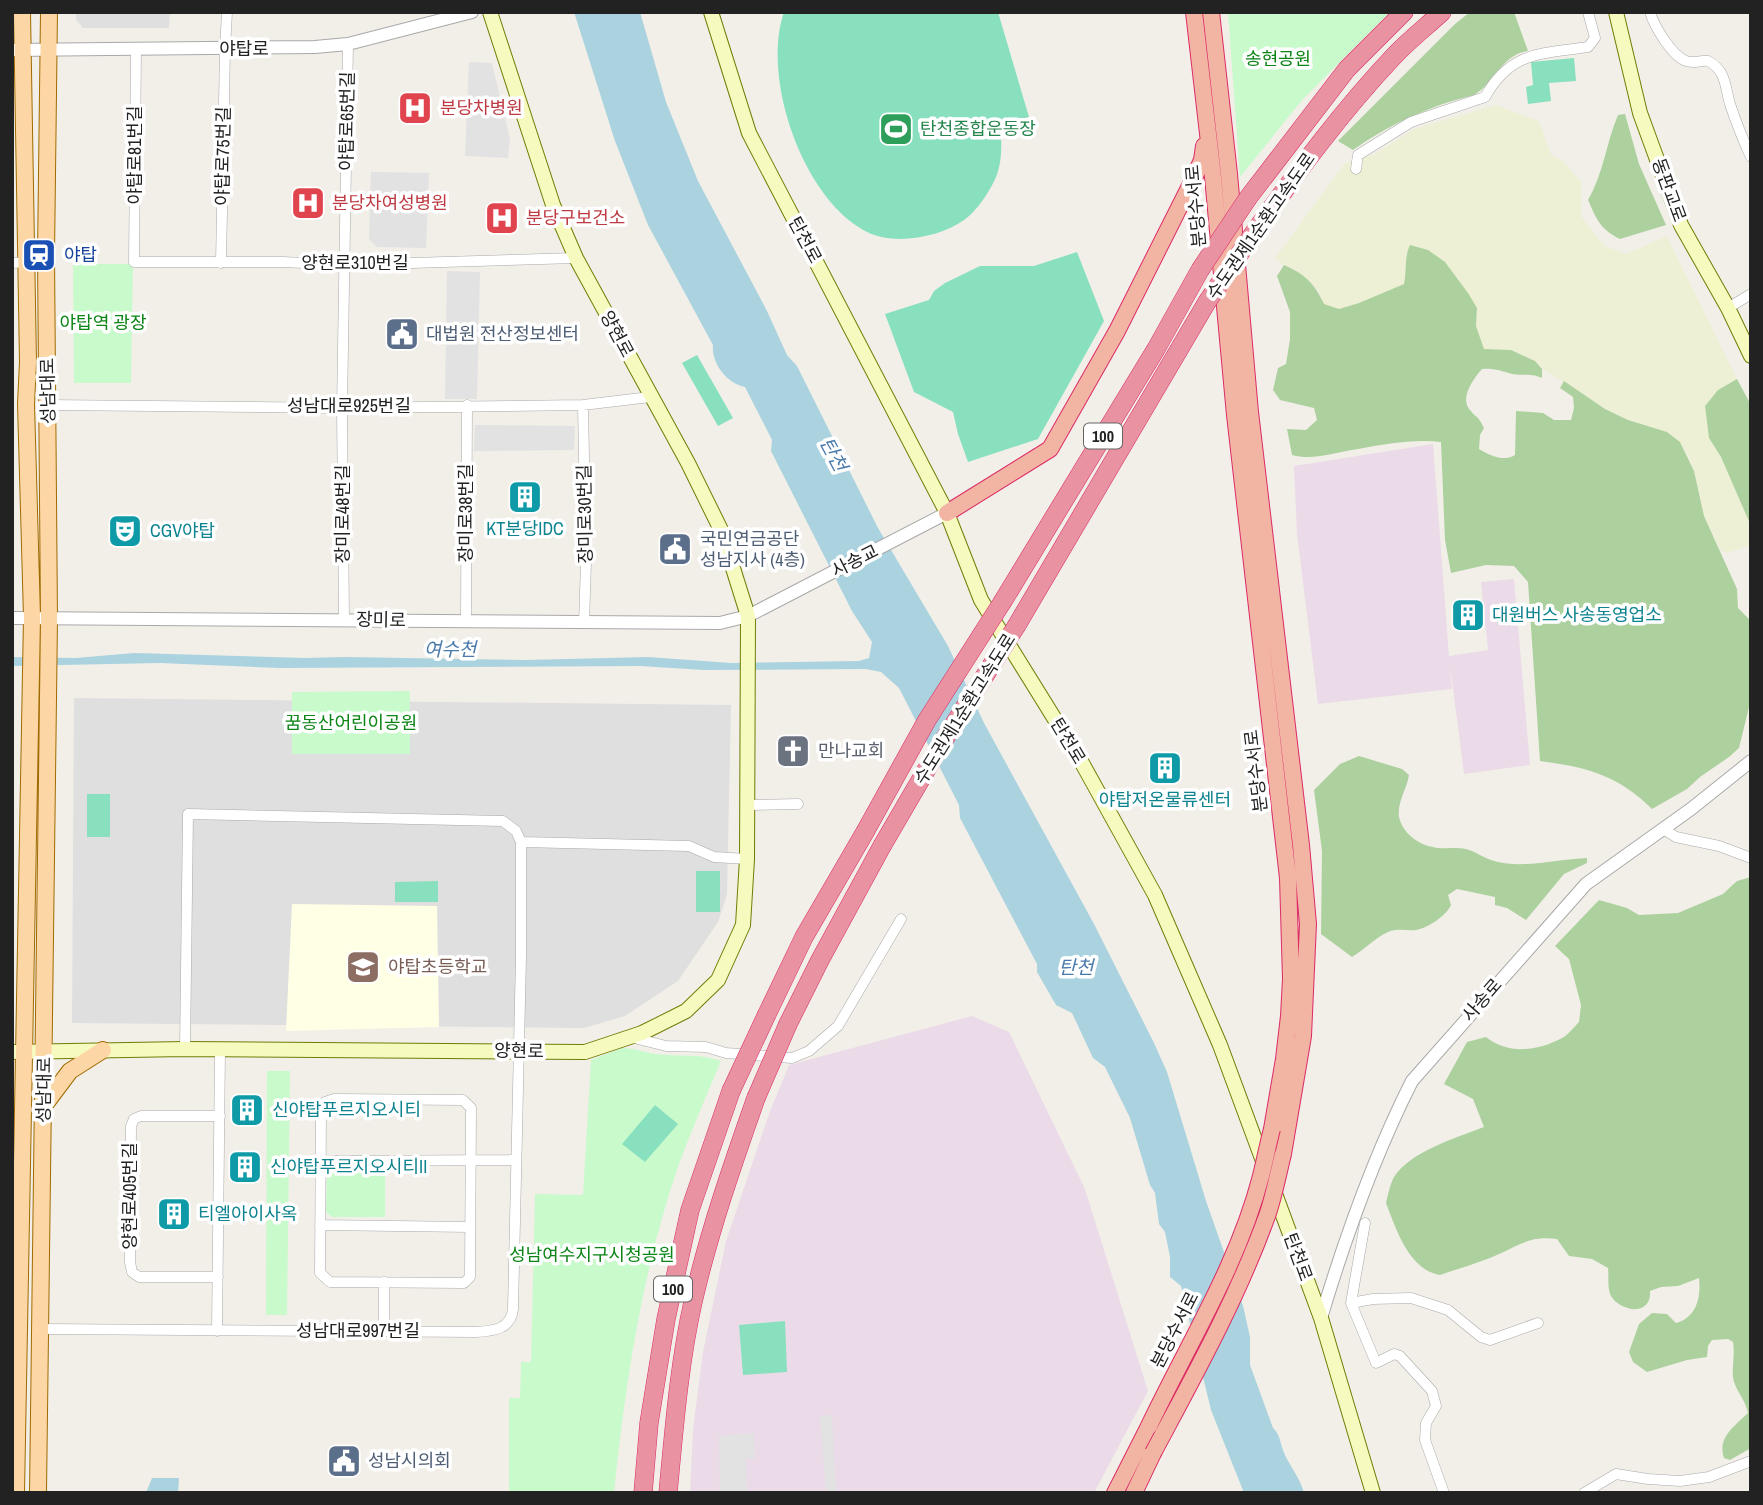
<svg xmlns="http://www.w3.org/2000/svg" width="1763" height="1505" viewBox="0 0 1763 1505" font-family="'Archivo Narrow','Noto Sans KR',sans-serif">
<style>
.residential{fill:#e0dfdf}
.industrial{fill:#ebdbe8}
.education{fill:#ffffe5}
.farmland{fill:#eef0d5}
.forest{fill:#add19e}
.park{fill:#c8facc}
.pitch{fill:#88e0be}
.parking{fill:#e2e2e2}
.water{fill:#aad3df}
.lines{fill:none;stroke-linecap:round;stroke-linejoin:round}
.minor-casing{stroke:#a9a9a9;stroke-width:11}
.tertiary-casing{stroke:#a9a9a9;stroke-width:14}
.secondary-casing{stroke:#707d05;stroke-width:16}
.primary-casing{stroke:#a06b00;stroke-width:18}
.trunk-casing{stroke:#dc2a67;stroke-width:18}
.motorway-casing{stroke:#dc2a67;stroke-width:19}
.minor{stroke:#fff;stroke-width:10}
.tertiary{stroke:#fff;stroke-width:12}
.secondary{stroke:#f7fabf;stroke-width:14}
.primary{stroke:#fcd6a4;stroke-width:16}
.trunk{stroke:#f2b4a3;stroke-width:16}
.motorway{stroke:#e892a2;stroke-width:18}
.trunk-bridge-casing{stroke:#dc2a67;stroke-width:18;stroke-linecap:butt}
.motorway-bridge-casing{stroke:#dc2a67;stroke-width:19;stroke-linecap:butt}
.trunk-bridge{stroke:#f2b4a3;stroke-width:16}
.motorway-bridge{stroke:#e892a2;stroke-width:18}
.labels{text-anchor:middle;stroke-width:7;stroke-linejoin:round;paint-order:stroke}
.shield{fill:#fff;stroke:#646464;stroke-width:2}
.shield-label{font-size:16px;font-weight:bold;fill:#222}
.street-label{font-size:18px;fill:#222;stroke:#fff}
.park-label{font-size:18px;fill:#0c8416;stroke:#fff}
.health-label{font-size:18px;fill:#be3a42;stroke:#fff;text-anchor:start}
.leisure-label{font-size:18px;fill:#27864d;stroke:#fff;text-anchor:start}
.transit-label{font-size:18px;fill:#164399;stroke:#fff;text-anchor:start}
.service-label{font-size:18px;fill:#4e5e75;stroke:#fff;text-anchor:start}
.culture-label{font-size:18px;fill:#0d838f;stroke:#fff;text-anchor:start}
.worship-label{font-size:18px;fill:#5b616d;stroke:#fff;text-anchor:start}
.education-label{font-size:18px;fill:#785e54;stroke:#fff;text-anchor:start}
.water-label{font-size:19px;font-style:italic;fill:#4a7aab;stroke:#fff}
</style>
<rect width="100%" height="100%" fill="#f2efe9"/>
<path class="residential" d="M76 12H170L169 28H83L76 19Z
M74 698 731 705 727 894 718 922 678 981 625 1016 584 1028 72 1023Z"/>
<path class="industrial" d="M1433 444 1449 656 1488 650 1481 582 1514 579 1530 765 1464 774 1450 665 1452 689 1318 704 1297 534 1294 466Z
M972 1016 1009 1032 1085 1189 1148 1391 1094 1493H690L693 1429 703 1352 726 1241 770 1111 789 1065Z"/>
<path class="education" d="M292 904 437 906 439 1027 286 1031Z"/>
<path class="farmland" d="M1496 105 1539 121 1551 154 1565 163 1581 182V216L1604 246 1626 254 1667 236 1737 379 1718 390 1709 438 1721 457 1751 526V545L1727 553 1721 551 1704 516 1694 471 1688 455 1680 442 1667 432 1628 420 1605 409 1543 369 1535 361 1511 350 1484 349 1476 326 1477 308 1457 279 1406 254 1407 271 1404 284 1359 303 1339 309 1324 304 1318 290 1296 270 1284 265 1275 258 1345 163 1375 154 1414 129Z"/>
<path class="forest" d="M1470 12H1514L1528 51C1501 55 1495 83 1474 95 1429 106 1390 124 1353 150L1338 141 1455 24Z
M1625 114 1639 164 1666 225 1620 239C1600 229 1597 220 1588 200 1604 172 1606 143 1618 115Z
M1410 245 1428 250 1445 262 1468 293 1477 308 1476 326 1484 349 1511 350 1535 361 1542 369V378C1530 373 1523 376 1512 374 1501 371 1494 368 1482 369 1474 378 1459 398 1470 410 1477 419 1478 415 1484 428L1480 435 1479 449C1491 456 1503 462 1515 455L1516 411 1543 413 1554 420H1571L1574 408 1573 397 1560 388 1564 381 1605 409 1628 420 1667 432 1680 442 1694 471 1704 516 1737 589 1738 608 1751 621V699L1739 748 1729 757 1700 777 1687 789 1652 809C1618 775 1586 767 1540 761L1528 582 1514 566 1486 565 1451 573 1445 540 1441 442C1414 439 1385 444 1358 449 1336 452 1314 461 1292 455L1287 429 1306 430 1317 420 1314 408 1280 400 1273 390 1278 368 1286 364 1290 339V312L1277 276 1284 265C1305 274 1315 284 1324 304L1339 309 1359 303 1404 284C1407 271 1404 257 1410 245Z
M1737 379 1751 405V526L1721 457 1709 438 1705 406 1718 390Z
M1359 756 1402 769 1409 775C1407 789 1397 802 1399 817 1403 835 1422 847 1439 848 1448 849 1457 847 1466 849 1475 851 1482 857 1491 860 1521 870 1557 859 1587 858V863L1564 874 1526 920 1507 908 1495 905V897L1457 889 1448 895 1451 905C1446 916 1428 928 1416 930 1406 931 1398 928 1388 932 1376 937 1364 950 1352 957L1321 934 1322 851 1314 790 1340 764Z
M1751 877V1448L1730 1460 1724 1458C1717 1437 1735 1426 1748 1413 1746 1400 1734 1389 1733 1377 1732 1365 1735 1355 1733 1342L1728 1339 1712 1340 1708 1346 1707 1357 1687 1360 1647 1372 1633 1362 1629 1352 1639 1324 1652 1313 1667 1314 1676 1323C1697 1317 1701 1297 1699 1278L1678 1286 1661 1287 1650 1291C1650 1295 1650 1299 1648 1302 1640 1316 1617 1307 1611 1296 1607 1288 1609 1276 1608 1268L1592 1259 1569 1256 1557 1239C1530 1236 1522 1244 1499 1254 1480 1263 1459 1268 1440 1275 1409 1270 1396 1229 1386 1203 1388 1195 1390 1184 1394 1177 1411 1151 1456 1138 1484 1127L1473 1099 1444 1084 1467 1042 1486 1037C1508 1055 1538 1051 1562 1038 1568 1035 1574 1027 1579 1022L1581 1005 1569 959 1555 946 1599 900 1627 908 1639 915 1678 913 1723 894 1737 881Z"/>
<path class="park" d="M1228 12H1390L1303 99 1240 177Z
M73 264H133L131 383H74Z
M410 691V754H292V692Z
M622 1048C634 1048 644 1052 655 1054 678 1057 700 1053 721 1061 706 1097 690 1133 677 1170 642 1272 625 1385 614 1493H509V1398H520L521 1362H531L535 1194 583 1195 591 1060Z
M267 1071H290L287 1315H266Z
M333 1167H385V1217H332L326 1212 327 1172Z"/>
<path class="pitch" d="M784 12H998L1029 117 1001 124C1001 142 1003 160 996 177 990 191 977 211 964 220 940 237 895 246 867 232 803 200 761 78 784 12Z
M1574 58 1576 81 1549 83 1551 101 1528 104 1526 87 1533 85 1531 62Z
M1077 252 1104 321 1038 439 968 462 958 434 953 412 914 392 885 314 929 300 934 291 945 283 980 266H1034Z
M697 355 733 418 718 426 682 363Z
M87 794H110V837H87Z
M696 871H720V912H696Z
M438 881V902H395V882Z
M655 1105 678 1124 645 1162 622 1144Z
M785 1321 787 1372 743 1375 739 1325Z"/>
<path class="parking" d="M469 62 492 63 510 139 508 158 465 156Z
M371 172 429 173 426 248 377 247 369 239Z
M447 271 480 272 477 399H445Z
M475 425 575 426 574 450 474 451Z
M832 1415 836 1493H826L820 1416Z
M754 1433 755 1458 746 1459 747 1493H720L719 1436Z"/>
<path class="water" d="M574 12H640L666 102 698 181 767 311 787 355 797 366 878 528 948 646 984 723 1094 924 1154 1043 1167 1072 1206 1201 1243 1306 1250 1337V1365L1273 1428C1281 1435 1280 1445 1285 1455 1291 1468 1300 1478 1304 1493H1244L1211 1410 1181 1286 1170 1277V1257L1165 1232 1159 1224 1155 1193 1150 1185 1130 1118 1105 1067 1093 1058 1072 1013 1056 1005 1037 972V964L960 818 959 805 899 688 881 672 866 669 704 670 640 666 280 668 160 663 12 666V657L76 658 134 653 304 658 345 657 525 660 648 657 731 663 859 661 869 658 872 642 852 611 771 451 772 440 745 387C727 384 711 363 713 345L648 225 615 141Z
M152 1478H179L178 1493H146Z"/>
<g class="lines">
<g class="minor-casing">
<path id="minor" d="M1650 12C1654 26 1672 56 1686 61 1693 64 1701 60 1708 61 1727 71 1725 88 1730 104 1736 122 1743 140 1751 157
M136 49 134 262H283L346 265 576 258
M1356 169 1358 155 1411 122 1485 97C1511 51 1541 54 1588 47L1595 38 1588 12
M12 263 27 262
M221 263 225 49 227 12
M1728 308 1751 294
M48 405 342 408 583 405 650 397
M583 405 586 563 584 623
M344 619 342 408 348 44
M466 621 467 405
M747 805 798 804
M1663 829 1676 837 1719 846 1751 858
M630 1037 666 1046 706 1047 726 1053 792 1058 809 1051 838 1026 901 919
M185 1049 188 814 503 821 516 831 521 842 689 846 714 857 747 859
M334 1099 463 1100 471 1108 470 1277 464 1283 330 1282 320 1273 321 1110 325 1102Z
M320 1161 515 1160
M1365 1223 1351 1303 1376 1363 1394 1354 1400 1356 1432 1391 1436 1406 1426 1423 1425 1440 1444 1493
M320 1225 470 1227
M218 1277H139L132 1272 130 1262 131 1126 134 1119 141 1116H220
M384 1282V1331
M1351 1303 1373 1299 1411 1298 1448 1310 1481 1337 1490 1340 1538 1323
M41 1329 476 1332C494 1331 511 1329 513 1309L521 957V842
M217 1331 220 1050
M1584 1493 1616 1474 1648 1479 1680 1481 1709 1477 1751 1461"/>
</g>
<g class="tertiary-casing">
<path id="tertiary" d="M12 50 315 47 348 44 472 12
M12 618 720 623 748 616 947 513
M1321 1318C1345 1238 1374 1156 1412 1081L1586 884 1691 809 1751 761"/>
</g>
<g class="secondary-casing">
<path id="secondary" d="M711 12 749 133 947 513 981 600 1082 763 1155 895 1220 1045 1321 1318 1373 1493
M1616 12 1640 113 1681 225 1728 308 1751 356
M12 1052 185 1049 585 1052 642 1033 686 1011 718 980 743 925 747 859 748 616 721 530 688 463 576 258 553 205 490 12"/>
</g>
<g class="primary-casing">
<path id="primary" d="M43 1107 70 1071 103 1050
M16 1493 32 617 26 404 28 362 22 12
M38 1493 49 619 46 255 49 12"/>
</g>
<g class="trunk-casing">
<path id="trunk" d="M1194 12 1213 177 1235 415 1288 878 1291 979 1289 1016 1284 1059 1272 1129
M1211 12 1229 174 1250 412 1301 845 1308 924 1303 1036 1283 1154
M947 513 1050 449 1117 331 1194 178 1202 160 1204 146
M1115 1493 1149 1426
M1134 1493 1153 1453"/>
</g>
<g class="motorway-casing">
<path id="motorway" d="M1248 198 1347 69 1404 12
M1253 234C1297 172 1342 111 1394 56 1409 40 1426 27 1442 12
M1003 601 1156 349 1200 270
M1017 625 1207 302
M767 1014 804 937 865 832
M788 1024 820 960 882 846
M643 1493 649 1423 666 1319 690 1210 731 1091
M668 1493C674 1430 679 1364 693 1302 709 1232 732 1166 756 1098"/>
</g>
<use href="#minor" class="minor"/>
<use href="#tertiary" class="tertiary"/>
<use href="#secondary" class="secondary"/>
<use href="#primary" class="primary"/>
<use href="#trunk" class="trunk"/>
<use href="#motorway" class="motorway"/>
<g class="trunk-bridge-casing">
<path id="trunk-bridge" d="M1149 1426C1188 1344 1238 1265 1261 1176 1265 1160 1268 1144 1272 1129
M1153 1453C1194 1376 1237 1299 1267 1216 1274 1196 1278 1174 1283 1154"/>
</g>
<g class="motorway-bridge-casing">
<path id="motorway-bridge" d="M1200 270 1248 198
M1207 302 1253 234
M865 832 927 720 1003 601
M882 846 942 743 1017 625
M731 1091 767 1014
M756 1098 788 1024"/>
</g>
<use href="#trunk-bridge" class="trunk-bridge"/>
<use href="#motorway-bridge" class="motorway-bridge"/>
</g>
<defs>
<g id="hospital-square" transform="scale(1.75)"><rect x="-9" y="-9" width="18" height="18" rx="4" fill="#e0444e" stroke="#fff"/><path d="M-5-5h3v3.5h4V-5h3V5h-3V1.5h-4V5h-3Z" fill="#fff"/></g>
<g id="stadium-square" transform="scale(1.75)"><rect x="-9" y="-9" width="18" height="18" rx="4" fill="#2e9e5b" stroke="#fff"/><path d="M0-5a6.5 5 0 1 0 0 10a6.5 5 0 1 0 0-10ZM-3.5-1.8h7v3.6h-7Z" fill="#fff"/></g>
<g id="station-square" transform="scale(1.75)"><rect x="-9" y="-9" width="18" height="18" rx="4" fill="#1a4fb4" stroke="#fff"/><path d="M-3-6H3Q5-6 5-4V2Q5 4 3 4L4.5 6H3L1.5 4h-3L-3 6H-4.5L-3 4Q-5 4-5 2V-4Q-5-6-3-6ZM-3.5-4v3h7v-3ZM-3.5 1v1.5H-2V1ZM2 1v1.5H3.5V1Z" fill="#fff"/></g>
<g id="civic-square" transform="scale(1.75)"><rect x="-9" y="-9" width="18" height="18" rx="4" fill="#5c6f8a" stroke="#fff"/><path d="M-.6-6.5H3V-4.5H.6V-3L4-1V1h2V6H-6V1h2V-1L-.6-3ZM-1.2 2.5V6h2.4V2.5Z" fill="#fff"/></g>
<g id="building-square" transform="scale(1.75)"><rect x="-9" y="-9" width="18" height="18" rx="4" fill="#0f9aa8" stroke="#fff"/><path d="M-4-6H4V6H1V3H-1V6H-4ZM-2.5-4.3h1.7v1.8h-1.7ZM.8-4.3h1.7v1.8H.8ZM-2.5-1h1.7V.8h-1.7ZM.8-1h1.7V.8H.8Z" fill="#fff"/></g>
<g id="theatre-square" transform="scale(1.75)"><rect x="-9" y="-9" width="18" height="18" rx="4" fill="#0f9aa8" stroke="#fff"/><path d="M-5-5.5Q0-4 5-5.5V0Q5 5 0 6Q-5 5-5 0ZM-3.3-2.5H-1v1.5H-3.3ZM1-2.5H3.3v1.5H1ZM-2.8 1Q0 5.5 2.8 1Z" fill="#fff"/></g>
<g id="church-square" transform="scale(1.75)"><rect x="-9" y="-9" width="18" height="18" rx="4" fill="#6b7280" stroke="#fff"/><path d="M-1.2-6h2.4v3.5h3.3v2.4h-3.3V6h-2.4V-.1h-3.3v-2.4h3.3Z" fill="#fff"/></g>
<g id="school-square" transform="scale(1.75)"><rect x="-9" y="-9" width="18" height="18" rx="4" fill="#8d6e63" stroke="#fff"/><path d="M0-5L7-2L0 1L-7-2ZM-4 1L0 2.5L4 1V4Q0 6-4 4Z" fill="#fff"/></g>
</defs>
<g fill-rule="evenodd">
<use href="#hospital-square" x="415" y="108"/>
<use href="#stadium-square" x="896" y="129"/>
<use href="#hospital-square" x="308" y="203"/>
<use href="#hospital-square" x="502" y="218"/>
<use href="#station-square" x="39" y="255"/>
<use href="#civic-square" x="402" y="334"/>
<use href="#building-square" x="525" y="497"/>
<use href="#theatre-square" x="125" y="531"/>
<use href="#civic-square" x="675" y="549"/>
<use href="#building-square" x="1468" y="615"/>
<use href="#church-square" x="793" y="751"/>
<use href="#building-square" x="1165" y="768"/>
<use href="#school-square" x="363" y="967"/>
<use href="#building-square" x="247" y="1110"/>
<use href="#building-square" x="245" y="1167"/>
<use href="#building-square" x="174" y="1214"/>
<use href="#civic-square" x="344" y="1461"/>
</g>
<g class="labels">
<g class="shield">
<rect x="1084" y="423.5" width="38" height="25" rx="5"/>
<rect x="654" y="1276.5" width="38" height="25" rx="5"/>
</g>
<g class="shield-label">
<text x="1103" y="442">100</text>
<text x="673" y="1295">100</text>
</g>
<g class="street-label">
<text x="244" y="55">야탑로</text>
<text transform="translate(347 121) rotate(-89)" y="6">야탑로65번길</text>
<text transform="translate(135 155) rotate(-90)" y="6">야탑로81번길</text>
<text transform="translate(223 156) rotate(-89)" y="6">야탑로75번길</text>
<text transform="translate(1669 190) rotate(70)" y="6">동판교로</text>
<text transform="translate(1196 206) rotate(-95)" y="6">분당수서로</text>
<text transform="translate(1261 226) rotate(-55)" y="6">수도권제1순환고속도로</text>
<text transform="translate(805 240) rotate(62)" y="6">탄천로</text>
<text x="355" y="269">양현로310번길</text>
<text transform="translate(617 334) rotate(62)" y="6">양현로</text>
<text transform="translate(48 391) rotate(-91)" y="6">성남대로</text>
<text x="349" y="412">성남대로925번길</text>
<text transform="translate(466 513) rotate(-90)" y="6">장미로38번길</text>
<text transform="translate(343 514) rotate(-90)" y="6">장미로48번길</text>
<text transform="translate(585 514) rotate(-91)" y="6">장미로30번길</text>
<text transform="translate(855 561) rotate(-27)" y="6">사송교</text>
<text transform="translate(381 620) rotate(1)" y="6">장미로</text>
<text transform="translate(965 709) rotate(-58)" y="6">수도권제1순환고속도로</text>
<text transform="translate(1068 741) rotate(59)" y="6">탄천로</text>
<text transform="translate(1256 771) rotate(-97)" y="6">분당수서로</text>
<text transform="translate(1482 1000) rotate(-49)" y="6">사송로</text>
<text transform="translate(519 1051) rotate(1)" y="6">양현로</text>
<text transform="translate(44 1090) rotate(-89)" y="6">성남대로</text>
<text transform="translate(130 1196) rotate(-90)" y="6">양현로405번길</text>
<text transform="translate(1298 1257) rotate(70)" y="6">탄천로</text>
<text transform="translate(1175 1330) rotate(-63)" y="6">분당수서로</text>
<text x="358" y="1337">성남대로997번길</text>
</g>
<g class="park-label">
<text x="1278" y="65">송현공원</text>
<text x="103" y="329">야탑역 광장</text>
<text x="351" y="729">꿈동산어린이공원</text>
<text x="592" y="1261">성남여수지구시청공원</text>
</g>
<g class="health-label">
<text x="440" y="114">분당차병원</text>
<text x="332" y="209">분당차여성병원</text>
<text x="526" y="224">분당구보건소</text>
</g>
<g class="leisure-label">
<text x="920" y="135">탄천종합운동장</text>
</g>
<g class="transit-label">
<text x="64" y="261">야탑</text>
</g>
<g class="service-label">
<text x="426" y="340">대법원 전산정보센터</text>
<text x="700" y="545">국민연금공단<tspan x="700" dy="21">성남지사 (4층)</tspan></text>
<text x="368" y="1467">성남시의회</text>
</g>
<g class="culture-label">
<text x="525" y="535" text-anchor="middle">KT분당IDC</text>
<text x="150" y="537">CGV야탑</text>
<text x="1492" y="621">대원버스 사송동영업소</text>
<text x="1165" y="806" text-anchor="middle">야탑저온물류센터</text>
<text x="272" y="1116">신야탑푸르지오시티</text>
<text x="270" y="1173">신야탑푸르지오시티II</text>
<text x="198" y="1220">티엘아이사옥</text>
</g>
<g class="worship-label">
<text x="818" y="757">만나교회</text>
</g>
<g class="education-label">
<text x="388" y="973">야탑초등학교</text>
</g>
<g class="water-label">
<text transform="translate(834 454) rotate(62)" y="7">탄천</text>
<text x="450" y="656">여수천</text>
<text x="1076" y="974">탄천</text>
</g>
</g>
<rect width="1763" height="1505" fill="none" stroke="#222222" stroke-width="28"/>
</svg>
